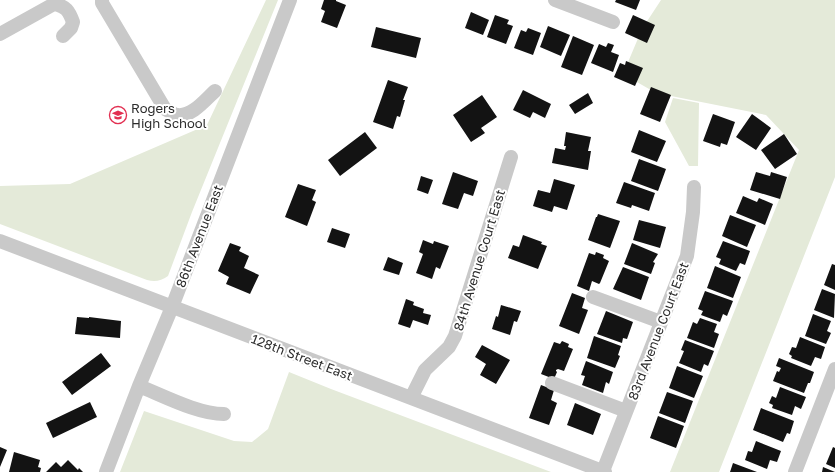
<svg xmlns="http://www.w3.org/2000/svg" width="835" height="472" viewBox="0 0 835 472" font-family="'Golos Text',sans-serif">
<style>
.green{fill:#e4ead9}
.building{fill:#131313}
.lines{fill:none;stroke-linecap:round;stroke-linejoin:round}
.minor{stroke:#c9c9c9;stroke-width:14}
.labels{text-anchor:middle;stroke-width:4;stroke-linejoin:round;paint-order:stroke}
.poi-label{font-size:13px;fill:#2c2c2c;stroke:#fff;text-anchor:start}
.street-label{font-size:13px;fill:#2c2c2c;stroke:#fff}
</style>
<rect width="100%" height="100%" fill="#fff"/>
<path class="green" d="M266 0H278L192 212 168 276C161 281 155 282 147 280L0 224V186L70 184 207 125Z
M661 0H835V177L719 472H670L799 150 766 115 656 93 623 74 642 29Z
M673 98 699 103 698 166H689L665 122Z
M289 372 331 389 551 472H120L144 411 234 441 252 442 268 429Z"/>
<path class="building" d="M324 0H336V1L346 5 337 28 321 22 325 11 321 9Z
M616 0H640L636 10 615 2Z
M471 12 489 20 483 35 465 28Z
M495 15 509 20 507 24 513 26 506 44 487 37Z
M633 15 655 25 647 43 625 33Z
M548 26 570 35 561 56 540 47Z
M376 27 421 38 416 58 371 47Z
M528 28 541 33 533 55 514 48 521 30 526 32Z
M573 36 594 45 582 75 561 67Z
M608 43 614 45 611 52 619 55 613 72 591 63 599 44 606 47Z
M626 61 643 68 635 86 614 77 620 63 625 65Z
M388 80 408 87 403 100H405L400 117 397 116 393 129 373 122Z
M651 87 671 95 660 122 640 114Z
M523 90 551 104 545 118 533 112 530 118 513 110Z
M588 93 593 103 575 114 569 105Z
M482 95 497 117 481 128 485 133 471 142 453 115Z
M713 114 735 122 727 145 721 143 720 147 703 141Z
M752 114 771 128 756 150 736 137Z
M639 130 666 141 657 162 631 152Z
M365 132 377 148 340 176 328 160Z
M566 132 591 137 588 151H591L588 170 552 163 555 148 565 150 566 146H564Z
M784 134 797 154 775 169 761 150Z
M639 159 666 169 658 191 631 181Z
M453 172 478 181 473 196 464 193 458 209 442 204Z
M756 172 770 176 771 172 787 177 780 199 750 190Z
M421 176 433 180 428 194 417 190Z
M554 179 575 185 567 210 554 206 552 212 533 206 538 190 550 193Z
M624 182 655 193 649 211 632 205 631 208 616 203Z
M298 184 316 190 312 200 316 202 307 226 285 217Z
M743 196 757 202 759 198 773 204 765 225 736 213Z
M598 214 620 221 610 248 588 240 596 217H597Z
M730 215 756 225 747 247 722 236Z
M639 220 666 227 660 248 633 240Z
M332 228 350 234 345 248 327 242Z
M523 235 542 242 541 244 547 246 538 269 508 258 513 245 519 247Z
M423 240 433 244 434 241 449 246 440 269 436 267 432 279 416 273 423 254 419 252Z
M723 241 750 251 745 265 740 263 736 271 719 264 721 259 716 257Z
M230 243 241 247 239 251 249 256 244 268 259 275 250 294 226 284 229 277 218 271Z
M632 243 658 254 653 262 655 263 651 274 624 264Z
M596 252 604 255 603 258 609 261 600 283 599 284 592 281 589 291 577 286 589 253 595 255Z
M388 257 403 263 399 275 383 270Z
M832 264 835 265V290L824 285Z
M715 266 741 277 733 298 707 288Z
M623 267 649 277 641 300 613 289Z
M822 289 835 294 834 318 814 310Z
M705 291 733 301 727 316 723 314 720 322 701 315 703 311 698 309Z
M572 293 585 298 582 308 588 310 579 334 559 326Z
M406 299 414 302 413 305 424 309 423 313 431 315 428 325 413 320 410 328 398 324Z
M501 305 521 311 517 322 514 321 510 335 492 329 496 316 498 317Z
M606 311 633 322 627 339 623 338 622 343 597 334Z
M813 314 831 321 827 331 831 333 826 344 805 336Z
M77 317 89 318V317L121 321 120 338 75 334Z
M700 318 717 324 714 332 719 334 714 348 687 338 693 322 697 324Z
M594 336 621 346 618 355 620 356 615 368 587 358Z
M800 337 825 347 821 359 815 357 811 366 791 358 792 356 789 354 792 347 796 348Z
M685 340 714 351 708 366 704 364 701 372 679 363 684 351 681 350Z
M562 341 569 344 568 347 573 349 564 371 558 369 556 370V371L557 372 554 379 541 374 554 342 560 344Z
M482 345 510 360 496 384 480 375 486 364 475 357Z
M101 353 111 366 72 395 62 382Z
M779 358 814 372 810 383H808L804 393 773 381 777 371 779 372 781 368 776 366Z
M586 361 613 372 609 384 606 382 603 393 582 385 585 376 581 375Z
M677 366 703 376 694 398 669 388Z
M541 385 554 390 551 400 557 403 549 425 529 418Z
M780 387 806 397 801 409 795 406 792 415 772 408 773 405 769 403 772 396 776 398Z
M667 392 693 401 685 423 659 413Z
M90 402 97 417 53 438 46 423Z
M575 403 601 414 593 435 567 425Z
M761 408 794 421 790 434 787 433 783 442 753 430Z
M658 416 684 426 676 448 650 438Z
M756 441 781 451 777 462 770 460 767 469 745 460 748 451 752 452Z
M0 447 7 450 0 467Z
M833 447 835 448V468L826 464Z
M14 452 40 460 38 467 41 468 40 472H9Z
M68 460 78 470 79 468 83 472H46L56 462 61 467Z
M733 463 757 472H730Z
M823 467 835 472H822Z"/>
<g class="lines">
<path class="minor" d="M102 0V3L165 109C169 111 173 114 177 115 192 117 205 100 215 91
M555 0 613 22
M0 34 54 4C66 6 69 11 73 22L71 28 63 36
M0 241 605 472
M593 297 661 322
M552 383 626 411
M139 386C164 396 198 414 224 414
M411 398 425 370 449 347 455 336 511 157
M603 471 687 256 693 212 694 187
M106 472 139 386 172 307 290 0
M795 472 835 369"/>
</g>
<defs>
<g id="school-ring" transform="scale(0.9)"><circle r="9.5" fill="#fff" stroke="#e22f51" stroke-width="1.5"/><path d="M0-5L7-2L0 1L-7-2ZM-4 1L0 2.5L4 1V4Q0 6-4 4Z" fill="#e22f51"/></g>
</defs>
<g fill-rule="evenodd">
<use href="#school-ring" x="118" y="115"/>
</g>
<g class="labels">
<g class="poi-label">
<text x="131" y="113">Rogers<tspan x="131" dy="15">High School</tspan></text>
</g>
<g class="street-label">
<text transform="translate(199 236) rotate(-69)" y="5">86th Avenue East</text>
<text transform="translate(479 260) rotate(-73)" y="5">84th Avenue Court East</text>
<text transform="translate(658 331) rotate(-69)" y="5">83rd Avenue Court East</text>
<text transform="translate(302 357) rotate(21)" y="5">128th Street East</text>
</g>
</g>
</svg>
